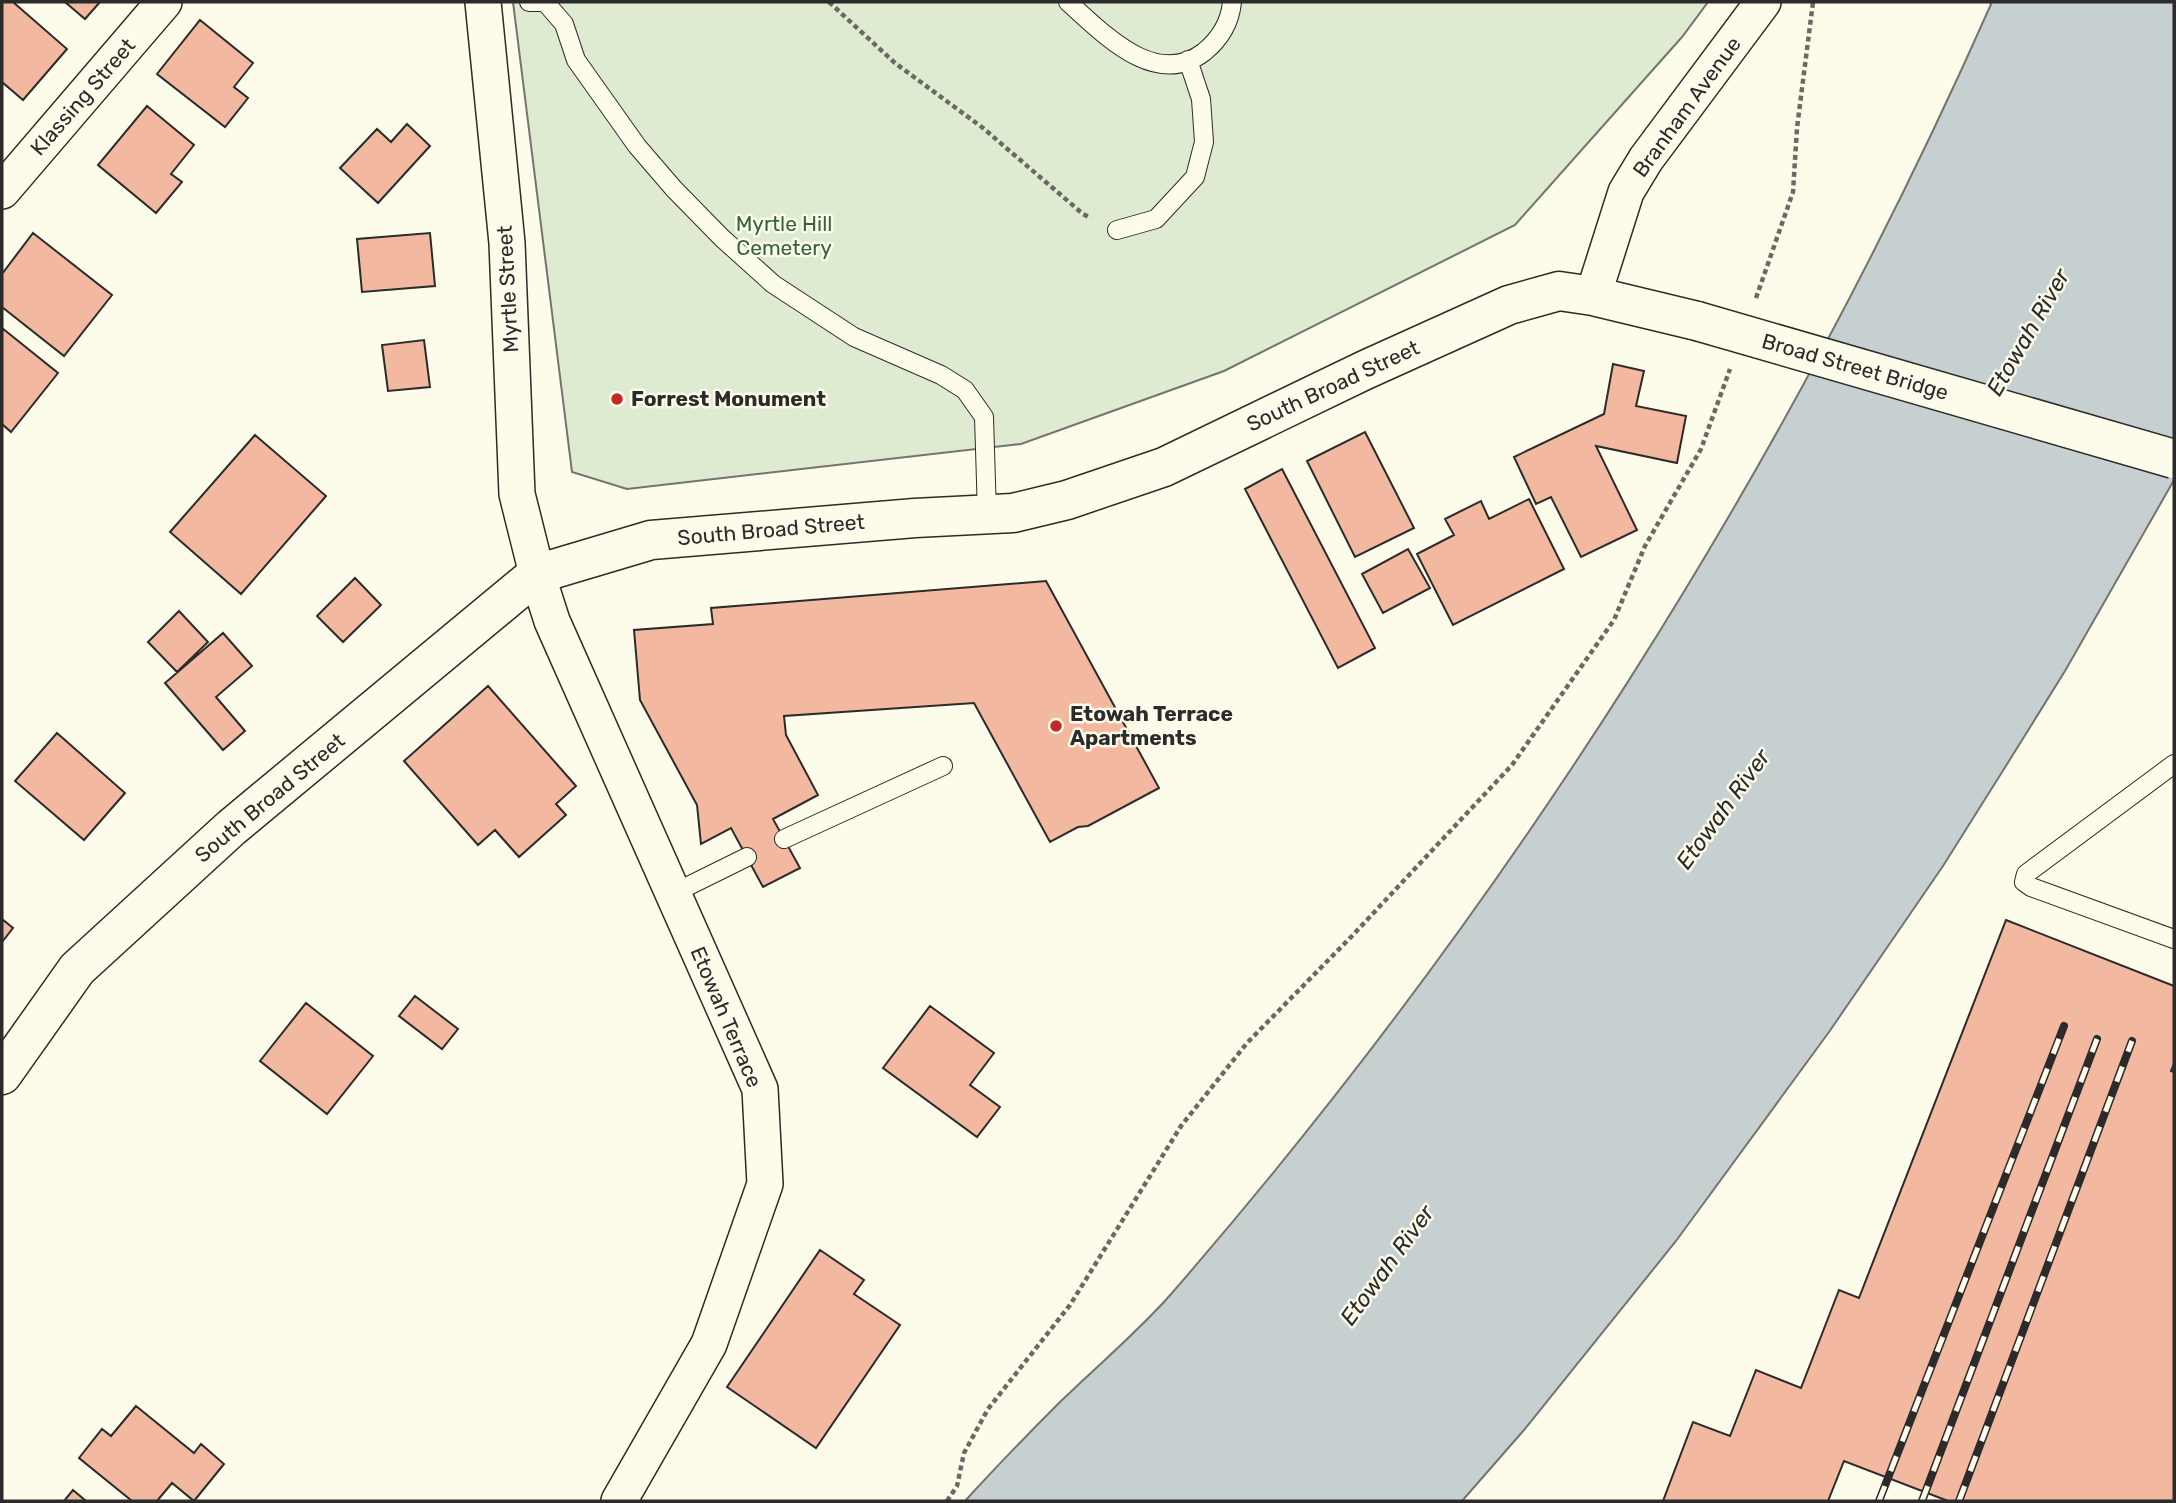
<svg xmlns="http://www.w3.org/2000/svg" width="2176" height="1503" viewBox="0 0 2176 1503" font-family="Rubik,sans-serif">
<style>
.green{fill:#deebd1;stroke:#74746e;stroke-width:2}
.water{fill:#c7d0d0;stroke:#74746e;stroke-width:2}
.building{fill:#f2b8a0;stroke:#2b2b2b;stroke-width:2}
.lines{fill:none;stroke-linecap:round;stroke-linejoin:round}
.lane-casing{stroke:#2b2b2b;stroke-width:20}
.street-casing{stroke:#2b2b2b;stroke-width:38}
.secondary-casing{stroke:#2b2b2b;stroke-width:41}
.path{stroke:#6a6964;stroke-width:4.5;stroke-dasharray:5 3.5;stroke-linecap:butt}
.lane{stroke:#fdfbea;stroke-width:18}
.street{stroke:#fdfbea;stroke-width:35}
.secondary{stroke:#fdfbea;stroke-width:38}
.rail-casing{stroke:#2b2b2b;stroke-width:8}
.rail{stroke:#fdfbea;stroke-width:5;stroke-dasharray:16;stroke-linecap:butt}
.secondary-bridge-casing{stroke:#2b2b2b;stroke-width:41;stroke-linecap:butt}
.secondary-bridge{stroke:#fdfbea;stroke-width:38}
.poi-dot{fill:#c62828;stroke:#fdfbea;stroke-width:2.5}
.labels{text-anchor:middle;stroke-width:5;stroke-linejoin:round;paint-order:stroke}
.street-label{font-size:21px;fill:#2b2b2b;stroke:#fdfbea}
.park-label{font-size:21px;fill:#34623c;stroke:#fdfbea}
.poi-label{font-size:21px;font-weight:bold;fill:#2b2b2b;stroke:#fdfbea;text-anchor:start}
.water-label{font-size:23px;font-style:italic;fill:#2b2b2b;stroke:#fdfbea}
</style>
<rect width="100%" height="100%" fill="#fdfbea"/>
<path class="green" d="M513 2H1708L1682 37 1515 225 1224 371 1021 444 627 489 572 472Z"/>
<path class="water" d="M1992 2H2174V480L2065 671 2004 769 1943 866 1829 1032 1676 1241 1524 1430 1462 1501H965C996 1467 1028 1434 1060 1402 1098 1365 1138 1332 1172 1293 1508 906 1785 470 1992 2Z"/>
<path class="building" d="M2 2H13L67 49 23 100 2 82Z
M65 2H100L85 19Z
M200 20 253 63 234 87 248 98 225 127 157 74Z
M147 106 194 145 171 174 182 182 156 213 98 165Z
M407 124 430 146 378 203 340 168 377 129 391 142Z
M33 233 112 295 64 356 2 307V274Z
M430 233 435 286 362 292 357 239Z
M2 328 58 373 11 432 2 424Z
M424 340 430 387 388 391 382 345Z
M1613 364 1644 371 1636 406 1686 416 1677 463 1596 446 1637 530 1581 557 1551 497 1536 504 1514 457 1604 414Z
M1365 432 1414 528 1355 557 1307 461Z
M255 435 326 496 241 594 170 532Z
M1282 469 1375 648 1338 668 1245 489Z
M1529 499 1564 569 1453 625 1417 554 1454 535 1445 519 1481 501 1489 519Z
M1408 549 1430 588 1383 613 1362 574Z
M355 578 381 605 343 642 317 616Z
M1046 581 1159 788 1088 826 1078 827 1050 842 974 703 784 716 786 735 818 795 773 819 800 868 763 887 731 828 701 844 697 805 640 700 634 630 713 624 711 608Z
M179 611 208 642 177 672 148 642Z
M223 633 252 666 216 697 245 731 223 750 165 683Z
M488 686 576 786 556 804 566 815 519 857 495 830 478 845 404 761Z
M57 733 125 793 84 840 15 781Z
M2 919 13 928 2 942Z
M2006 920 2174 986V1064L2171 1071 2174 1072V1501H1948L1844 1461 1828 1501H1663L1693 1422 1730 1436 1756 1370 1801 1388 1839 1290 1859 1298Z
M415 996 458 1029 442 1049 399 1016Z
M306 1003 373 1056 327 1114 260 1061Z
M930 1006 994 1053 970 1085 1000 1107 977 1137 883 1068Z
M820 1250 864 1280 854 1294 900 1325 816 1448 727 1387Z
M136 1406 194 1453 201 1444 224 1464 194 1501 172 1483 157 1501H132L79 1458 102 1429 111 1436Z
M73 1490 86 1501H64Z"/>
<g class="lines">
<g class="lane-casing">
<path id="lane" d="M529 2H545L564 24 576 60 637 146 674 189 722 238 773 284 854 337 941 375 965 390 984 417 987 514
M1068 2C1102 32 1155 90 1204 52 1220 39 1230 23 1232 2
M1117 230 1156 219 1195 177 1204 142 1201 99 1188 60
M2174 764 2026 874 2024 882 2031 887 2174 939
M784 839 943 766
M672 894 747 857"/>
</g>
<g class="street-casing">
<path id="street" d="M483 2 507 243 517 494 537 574 552 621 760 1089 765 1184 709 1344 619 1501
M2 191 164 2
M1593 296 1626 192 1646 159 1763 2"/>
</g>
<g class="secondary-casing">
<path id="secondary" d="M2 1075 77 969 231 828 537 574 651 540 915 518 1013 513 1067 500 1164 467 1365 370 1509 305 1559 291 1593 296 1697 321"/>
</g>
<path class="path" d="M829 2 895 63 983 128 1083 214 1091 218
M1756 298 1793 192 1797 128 1813 2
M947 1501 957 1486 964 1453 988 1409 1070 1305 1181 1126 1247 1043 1351 937 1512 765 1614 620 1645 546 1701 449 1730 369"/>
<use href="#lane" class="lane"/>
<use href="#street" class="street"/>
<use href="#secondary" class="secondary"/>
<g class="rail-casing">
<path id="rail" d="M1879 1501 2064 1026
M1922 1501 2097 1039
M1959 1501 2132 1041"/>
</g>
<use href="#rail" class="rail"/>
<g class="secondary-bridge-casing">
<path id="secondary-bridge" d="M1697 321 2174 459"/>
</g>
<use href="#secondary-bridge" class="secondary-bridge"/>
</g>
<g class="poi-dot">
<circle cx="617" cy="399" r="7"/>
<circle cx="1056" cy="726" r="7"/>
</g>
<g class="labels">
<g class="street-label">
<text transform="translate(83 97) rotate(-49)" y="7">Klassing Street</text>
<text transform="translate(1687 107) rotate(-54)" y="7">Branham Avenue</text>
<text transform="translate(508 289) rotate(-93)" y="7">Myrtle Street</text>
<text transform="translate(1855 367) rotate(16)" y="7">Broad Street Bridge</text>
<text transform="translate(1333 386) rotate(-25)" y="7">South Broad Street</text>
<text transform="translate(771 530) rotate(-5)" y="7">South Broad Street</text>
<text transform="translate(270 798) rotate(-40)" y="7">South Broad Street</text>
<text transform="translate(726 1017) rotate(67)" y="7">Etowah Terrace</text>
</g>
<g class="park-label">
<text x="784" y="231">Myrtle Hill<tspan x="784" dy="24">Cemetery</tspan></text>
</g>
<g class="poi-label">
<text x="631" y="406">Forrest Monument</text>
<text x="1070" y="721">Etowah Terrace<tspan x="1070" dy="24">Apartments</tspan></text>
</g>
<g class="water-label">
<text transform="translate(2028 332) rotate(-60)" y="8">Etowah River</text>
<text transform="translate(1723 809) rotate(-54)" y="8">Etowah River</text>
<text transform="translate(1387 1265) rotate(-54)" y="8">Etowah River</text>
</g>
</g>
<rect width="2176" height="1503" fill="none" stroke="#2b2b2b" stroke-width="7"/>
</svg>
